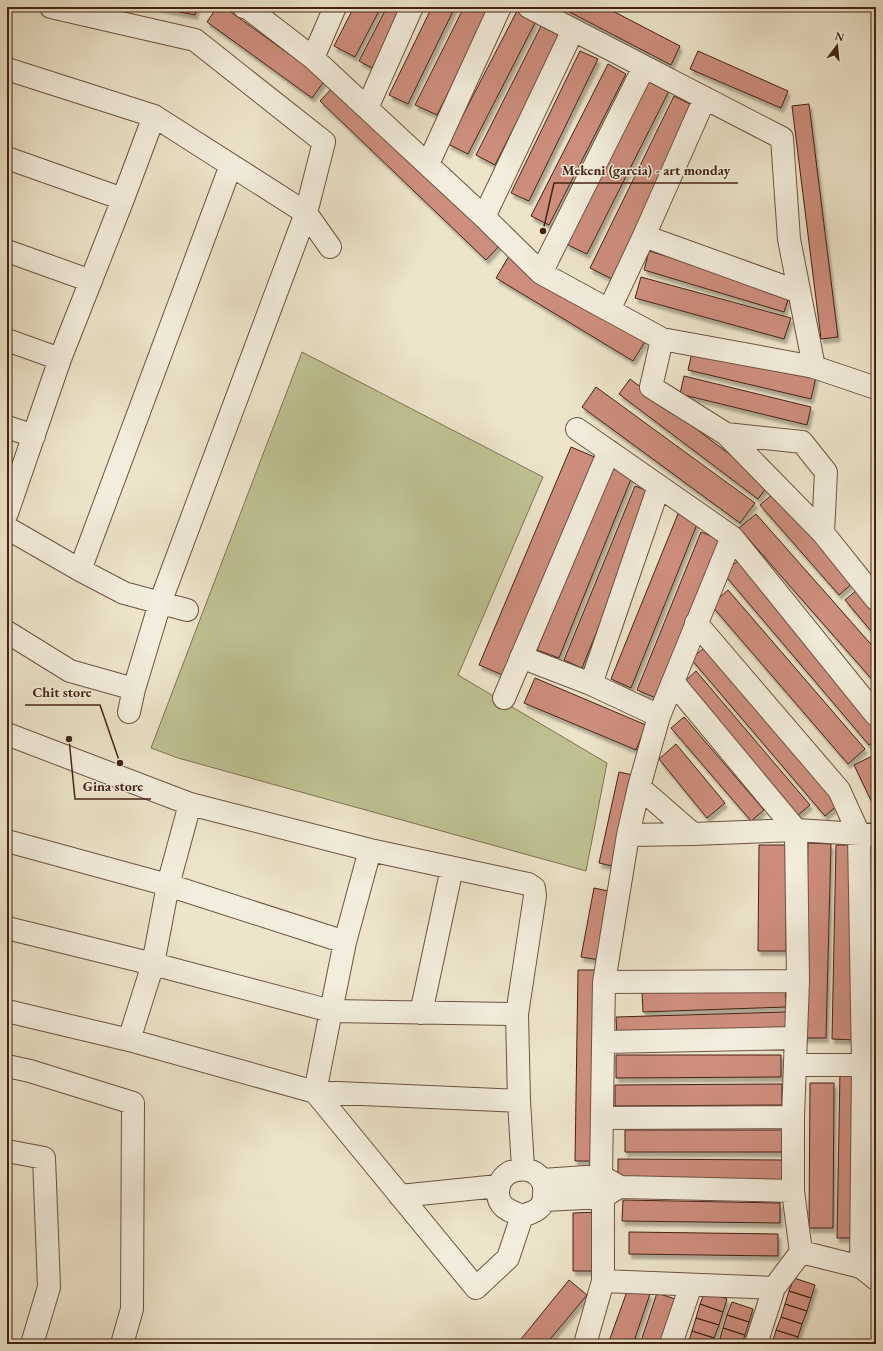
<svg xmlns="http://www.w3.org/2000/svg" width="883" height="1351" viewBox="0 0 883 1351" font-family="'EB Garamond',serif">
<style>
.green{fill:#bfc292;stroke:#827252}
.building{fill:#ce8e7e;stroke:#442312;filter:url(#shadow)}
.lines{fill:none;stroke-linecap:round;stroke-linejoin:round}
.minor-casing{stroke:#6e5340;stroke-width:24}
.minor{stroke:#f3eddd;stroke-width:22}
.leader{fill:none;stroke:#442312;stroke-width:1.5}
.callout-dot{fill:#442312;stroke:#f3eddd;stroke-width:1.5}
.callout-label{font-size:14px;text-anchor:middle;font-weight:bold;fill:#442312;stroke:#f3eddd;stroke-width:3;stroke-linejoin:round;paint-order:stroke}
</style>
<defs>
<filter id="shadow"><feDropShadow dx="2.5" dy="4.5" stdDeviation="1" flood-color="#0004"/></filter>
</defs>
<rect width="100%" height="100%" fill="#ede4ca"/>
<filter id="stains"><feTurbulence type="fractalNoise" baseFrequency=".005" numOctaves="4"/><feColorMatrix values="0 0 0 0 .2 0 0 0 0 .09 0 0 0 0 .02 0 0 0 .5 -.17"/></filter>
<radialGradient id="worn" r=".72"><stop offset=".6" stop-color="#630" stop-opacity="0"/><stop offset="1" stop-color="#630" stop-opacity=".3"/></radialGradient>
<path class="green" d="M302 352 543 477 458 675 607 763 586 871 178 758 151 748Z"/>
<path class="building" d="M155 7H197L195 15Z
M217 7H224L325 80 312 98 207 22Z
M354 7H381L355 57 334 46Z
M387 7H406L374 69 359 61Z
M432 7H455L408 104 389 95Z
M464 7H491L437 115 415 105Z
M560 7H605L680 46 671 65Z
M517 11 536 21 468 154 448 144Z
M541 26 560 36 495 165 476 155Z
M580 51 598 59 529 201 511 193Z
M698 51 788 91 781 108 690 69Z
M608 64 626 74 549 225 531 216Z
M647 81 669 91 587 254 566 244Z
M333 87 500 245 486 260 320 101Z
M674 96 696 107 612 279 590 268Z
M809 104 838 337 821 339 792 106Z
M649 251 790 294 784 312 644 270Z
M509 256 646 340 633 361 496 278Z
M641 277 791 318 784 339 635 298Z
M693 348 816 377 811 399 688 370Z
M684 376 811 407 807 425 680 394Z
M630 379 769 484 758 499 619 394Z
M596 387 755 503 740 523 582 407Z
M571 447 597 458 505 676 479 665Z
M612 466 633 474 559 658 537 650Z
M635 486 653 493 582 668 564 660Z
M775 492 854 582 839 595 760 505Z
M680 509 700 517 631 688 611 679Z
M756 514 876 650V684L739 528Z
M701 532 721 540 656 698 637 690Z
M739 560 876 721V739L869 745 723 573Z
M859 588 876 608V637L845 600Z
M728 590 865 749 848 764 711 605Z
M705 647 839 804 825 816 691 659Z
M696 671 810 805 797 816 684 682Z
M535 678 646 725 636 750 524 703Z
M684 717 764 810 751 821 671 728Z
M676 744 725 803 707 818 659 759Z
M874 755 876 759V811L854 765Z
M619 772 637 776 617 867 599 863Z
M808 843 831 844 826 1038H804Z
M759 845H787L786 951H758Z
M836 845H858L855 1040 832 1039Z
M594 888 613 892 600 960 581 957Z
M578 970H596L594 1161H575Z
M785 987 786 1007 643 1012 642 992Z
M786 1012 787 1030 617 1035 616 1017Z
M616 1055H781V1077L616 1078Z
M840 1071 860 1072 858 1238H837Z
M810 1083H834L833 1228H809Z
M782 1084V1105L615 1106V1085Z
M625 1130H784V1152H625Z
M618 1159 783 1160V1180L618 1178Z
M623 1200 780 1203V1223L622 1221Z
M598 1212 599 1271H573V1213Z
M629 1232 778 1234V1256L629 1254Z
M794 1278 815 1285 811 1298 789 1291Z
M569 1280 587 1295 546 1344H517Z
M629 1286 650 1294 633 1344H608Z
M705 1291 727 1299 723 1312 700 1304Z
M789 1291 811 1298 807 1311 785 1304Z
M657 1293 678 1300 663 1344H640Z
M732 1302 753 1309 749 1322 727 1315Z
M700 1304 723 1312 719 1325 696 1318Z
M785 1304 807 1311 802 1324 781 1317Z
M727 1315 749 1322 745 1335 723 1328Z
M781 1317 802 1324 798 1337 776 1330Z
M696 1318 719 1325 714 1338 692 1331Z
M723 1328 745 1335 742 1344H725L719 1342Z
M776 1330 798 1337 795 1344 772 1343Z
M692 1331 714 1338 712 1344H688Z"/>
<g class="lines">
<g class="minor-casing">
<path id="minor" d="M51 7 195 40 324 142 306 213 160 603 134 689 129 712
M244 7 248 8 313 58 484 217 541 273 662 339 814 367 876 388
M529 7 782 138 789 239 814 367
M313 58 335 7
M7 69 154 116 306 213 330 247
M367 108 412 7
M7 158 123 199
M428 164 500 7
M484 217 573 30
M644 236 799 292
M7 251 91 281
M541 273 644 67
M609 310 644 236 705 98
M662 339 651 387 726 434 823 533 876 599
M7 340 60 359
M7 427 34 436
M577 429 732 537 876 715
M726 434 802 442 826 472 823 533
M7 513 60 359 123 199 154 116
M7 528 80 570 124 593 187 610
M80 570 231 165
M696 623 839 790 859 834 863 1065 861 1267
M7 632 70 671 134 689
M521 657 591 684 659 716
M673 682 796 830 798 981 793 1117V1191L801 1252 774 1288 756 1344
M591 684 659 486
M504 698 609 451
M7 734 190 804 370 850 528 884 534 888 535 896 517 1014
M639 787 693 834
M628 835 693 834 796 830 876 835
M7 841 168 885 345 942
M370 850 345 942 331 1011 517 1014 519 1101 523 1168
M7 928 153 964 331 1011 315 1092 476 1288 508 1258 522 1216C527 1214 535 1212 539 1208 543 1205 544 1199 544 1194 548 1162 498 1161 498 1193 498 1208 511 1211 522 1216
M604 982 798 981
M7 1011 129 1040 315 1092 519 1101
M421 1013 452 868
M129 1040 153 964 168 885 190 804
M603 1042 795 1038
M796 1065H876
M7 1066 30 1071 133 1103 132 1309 122 1344
M602 1118 793 1117
M7 1151 44 1158 49 1287 32 1344
M542 1180 601 1176 620 1187 793 1191
M400 1196 498 1186
M544 1200 603 1197 616 1189
M801 1252 861 1267 876 1279
M603 1281 774 1288
M585 1344 603 1281V1197L601 1176 604 982 628 835 639 787 659 716 732 537
M671 1344 691 1285"/>
</g>
<use href="#minor" class="minor"/>
</g>
<path class="leader" d="M543 231L554 183H738M120 763L100 705H25M69 739L75 799H151"/>
<g class="callout-dot">
<circle cx="543" cy="231" r="4"/>
<circle cx="120" cy="763" r="4"/>
<circle cx="69" cy="739" r="4"/>
</g>
<g class="callout-label">
<text x="646" y="175">Mekeni (garcia) - art monday</text>
<text x="62" y="697">Chit store</text>
<text x="113" y="791">Gina store</text>
</g>
<rect width="883" height="1351" fill="none" stroke="#ede4ca" stroke-width="24"/>
<rect x="8" y="8" width="867" height="1335" fill="none" stroke="#442312" stroke-width="2"/>
<rect x="12" y="12" width="859" height="1327" fill="none" stroke="#442312"/>
<g transform="translate(837 46) rotate(16)" stroke="#f3eddd" stroke-width="3" paint-order="stroke">
<path d="M0-3L7 15L0 10L-7 15Z" fill="#442312"/>
<text y="-6" font-size="11" font-weight="bold" text-anchor="middle" fill="#442312">N</text>
</g>
<rect width="100%" height="100%" filter="url(#stains)"/>
<rect width="100%" height="100%" fill="url(#worn)"/>
</svg>
